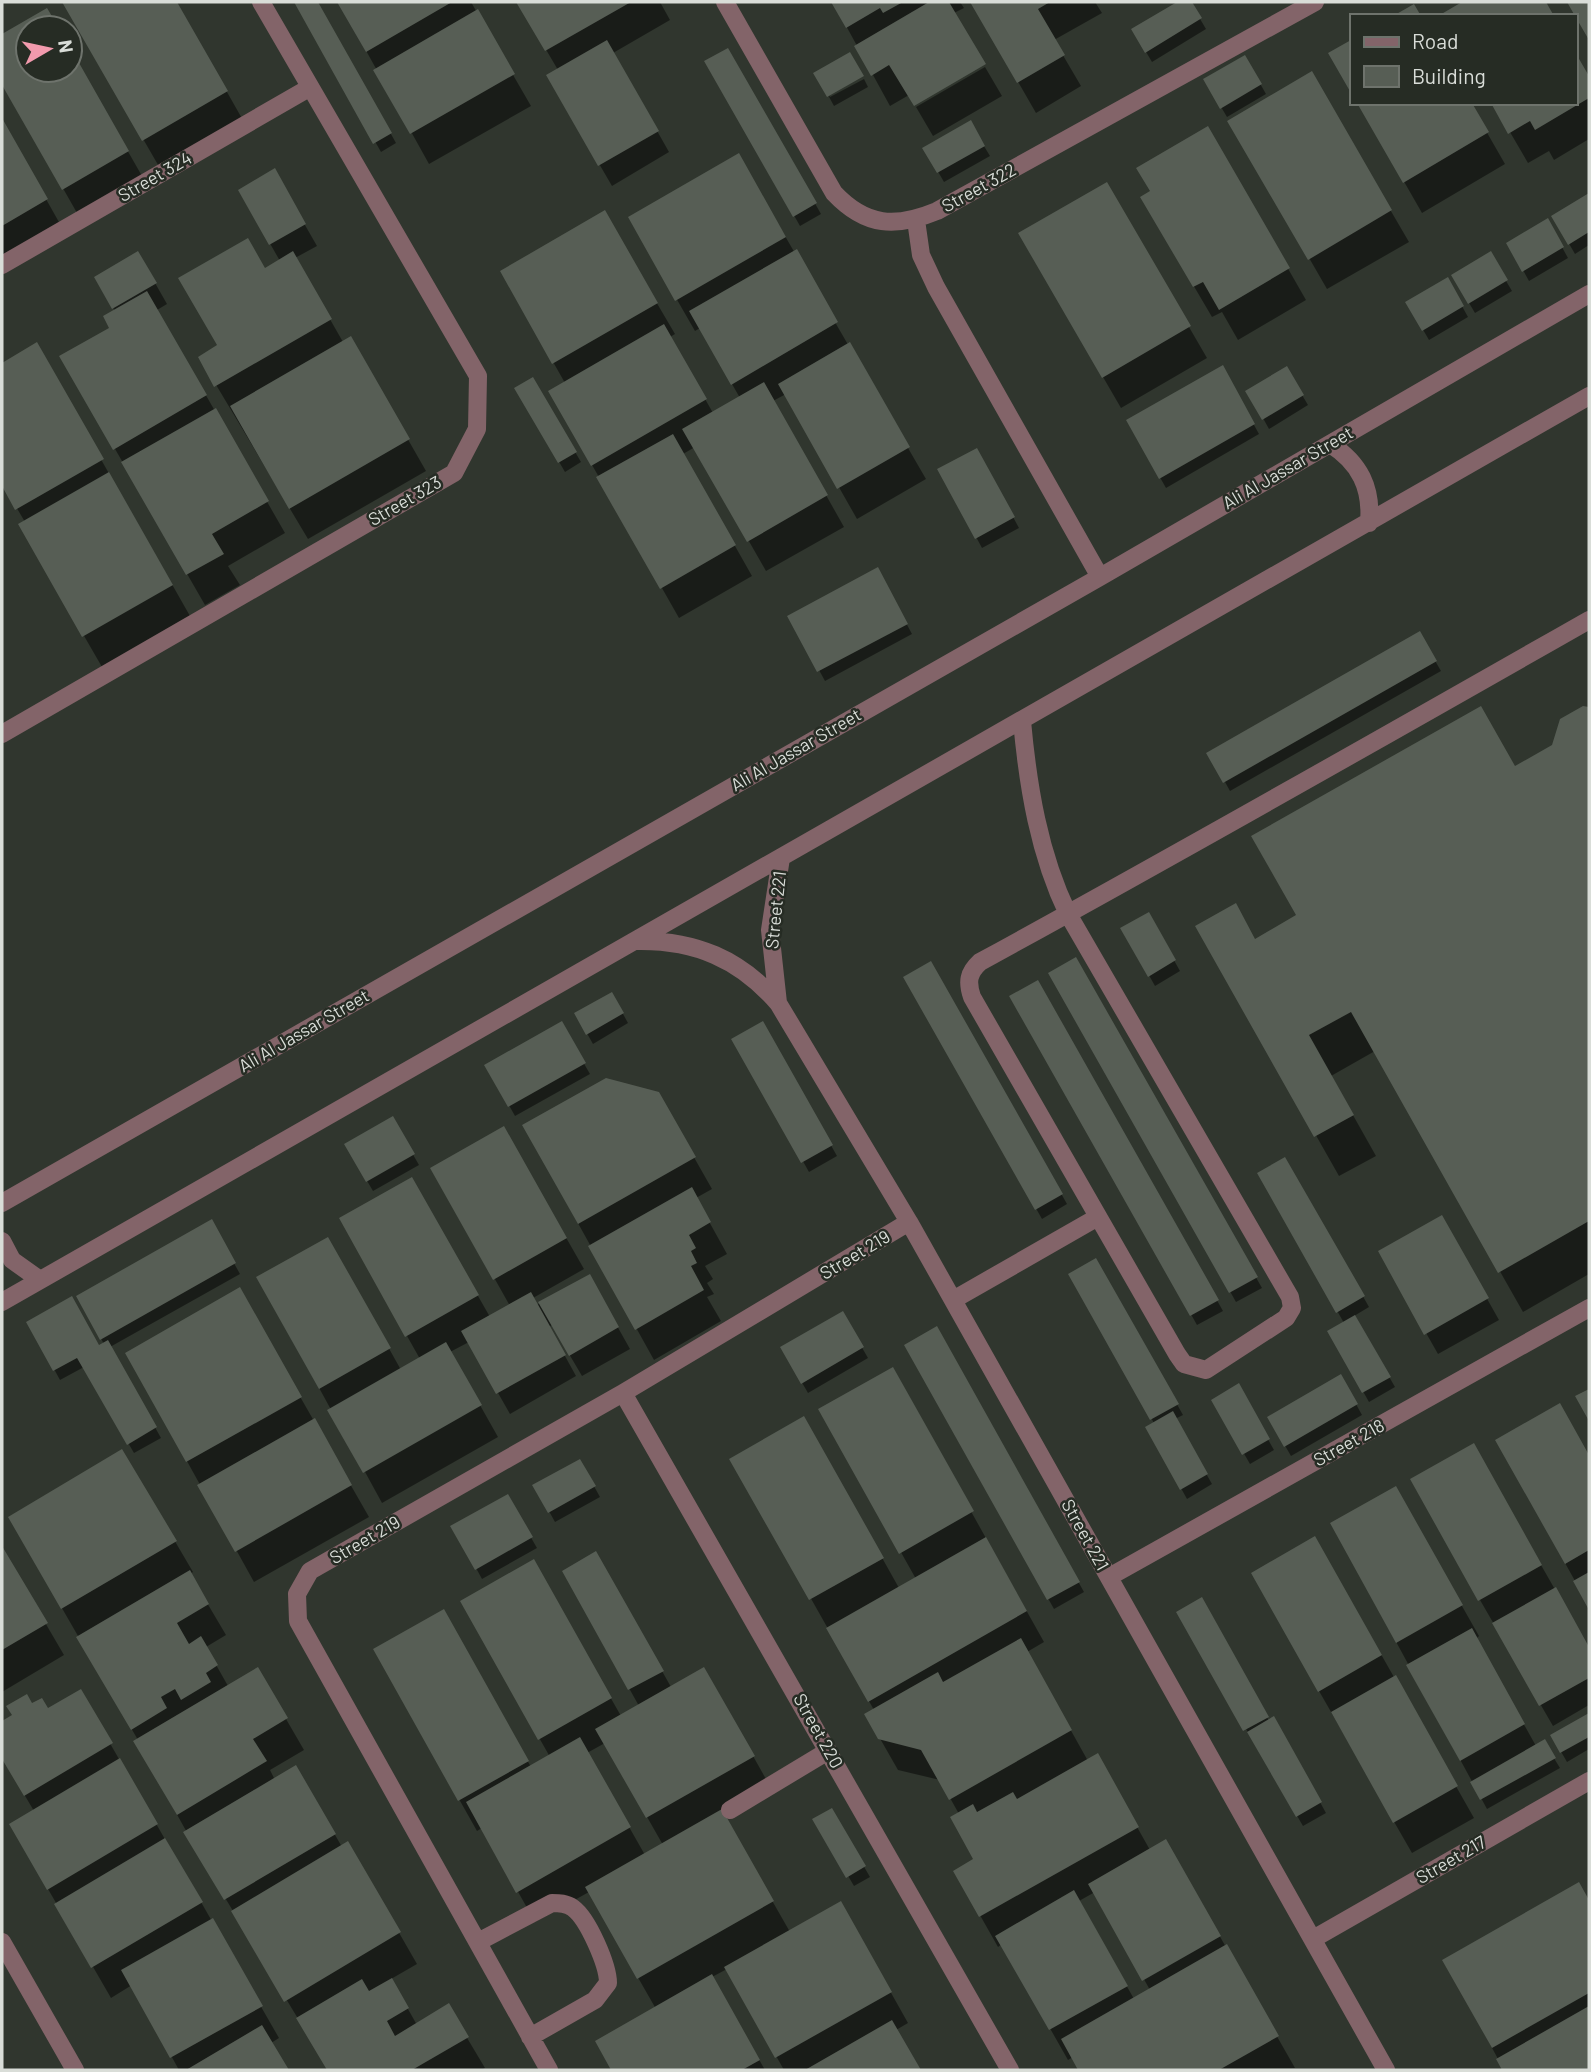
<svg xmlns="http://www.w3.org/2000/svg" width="1591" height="2072" viewBox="0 0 1591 2072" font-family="Barlow,sans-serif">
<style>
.shadow{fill:#0007;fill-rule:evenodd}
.building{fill:#575e55}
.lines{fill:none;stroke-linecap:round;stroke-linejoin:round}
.minor{stroke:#836469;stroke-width:18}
.labels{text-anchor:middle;stroke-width:5;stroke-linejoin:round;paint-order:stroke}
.street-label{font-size:18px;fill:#d9ddd8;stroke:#262c24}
</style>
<rect width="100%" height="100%" fill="#30362e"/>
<path class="shadow" d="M64 2H176L244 122 161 170Z
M296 2H317L396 143 381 152Z
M339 2H471L531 106 429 164Z
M518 2H660L670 20 613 53 669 152 612 186 548 76 558 70Z
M833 2H960L964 8 954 13 909 95 890 106Z
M972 2H1095L1102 13 1054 40 1081 86 1036 113Z
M1180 2H1190L1206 29 1152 62 1133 30Z
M47 10 57 28H28V70H70V50L146 183 81 220 2 81V36Z
M728 50 821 214 800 226 707 62Z
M1575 55 1589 79V139L1554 160 1549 151 1528 163 1493 103H1575Z
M1245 57 1266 94 1227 117 1205 80Z
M985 67 1002 96 933 136 916 107Z
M816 73 830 97 864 79 868 87 834 106Z
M1311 74 1409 242 1327 289 1230 121Z
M1359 103H1470L1505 164 1422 213Z
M2 121 64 231 2 267Z
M970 123 990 156 944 182 925 149Z
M1208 129 1306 300 1238 340 1222 312 1212 317 1142 198 1152 192Z
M738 155 926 479 857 519 786 394 773 401 844 527 766 571 695 447 683 454 752 576 679 618 550 391 565 383 502 272 604 213 675 334 670 337 713 413 740 398 700 328 695 331 630 218Z
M274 171 317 246 295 258 343 342 350 338 426 471 308 539 200 358 220 346 264 270 280 261 240 191Z
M1106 184 1207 358 1121 408 1020 234Z
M1589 195V245L1575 254 1553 216Z
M1547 220 1568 258 1529 281 1508 243Z
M138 253 167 304 157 310 285 533 228 566 240 585 205 605 62 357 112 329 115 311 96 277Z
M1490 254 1512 291 1475 313 1453 276Z
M1447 279 1468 317 1429 340 1407 302Z
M36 345 190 616 102 667 20 525 25 522 2 483V365Z
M1222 367 1259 434 1166 488 1128 421Z
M1286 368 1308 405 1269 429 1248 391Z
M532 379 581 462 565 472 516 388Z
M977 450 1019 528 982 548 940 470Z
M877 569 912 634 825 681 790 617Z
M1419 633 1441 671 1230 791 1209 753Z
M1583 708 1589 709V1274L1523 1312 1375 1051 1331 1076 1376 1156 1339 1176 1198 927 1255 941 1298 916 1515 768 1553 746Z
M1148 914 1180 971 1155 986 1123 929Z
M1075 959 1262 1288 1236 1302 1051 973Z
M931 963 1067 1204 1042 1219 905 978Z
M1037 982 1223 1311 1197 1325 1012 996Z
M612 994 628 1023 593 1044 576 1014Z
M762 1023 837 1156 809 1172 734 1039Z
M561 1024 590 1074 515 1116 487 1066Z
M658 1094 712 1189 696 1198 727 1254 705 1266 713 1279 707 1283 714 1294 707 1297 721 1321 654 1360 524 1126Z
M392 1118 419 1165 373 1191 346 1145Z
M504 1129 584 1269 533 1298 537 1305 589 1276 630 1349 582 1376 552 1325 549 1327 576 1376 510 1414 469 1342 450 1352 498 1437 382 1503 259 1278 328 1239 401 1370 420 1359 341 1219 429 1210 490 1317 510 1306 433 1169Z
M1285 1159 1369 1307 1354 1316 1395 1387 1369 1402 1329 1331 1344 1323 1259 1173Z
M1441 1217 1499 1320 1438 1354 1380 1252Z
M211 1222 240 1274 110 1347 161 1438 134 1453 84 1367 60 1380 29 1323 99 1347 104 1344 78 1297Z
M1096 1260 1183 1415 1175 1419 1212 1484 1187 1499 1147 1427 1154 1423 1070 1275Z
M239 1290 369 1517 254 1582 127 1353Z
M842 1313 868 1358 808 1393 782 1348Z
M936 1328 1084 1592 1054 1609 906 1345Z
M892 1370 1044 1642 1027 1652 1088 1761 1097 1756 1150 1850 1166 1842 1295 2068 1080 2070 1073 2057 1068 2060 1002 1944 998 1947 955 1871 975 1860 959 1814 940 1780 898 1770 866 1714 874 1710 732 1459 821 1449 899 1588 916 1579 821 1410ZM1095 1892 1150 1990 1134 1999 1079 1901Z
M1341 1377 1362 1415 1291 1456 1269 1418Z
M1238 1386 1274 1450 1250 1464 1213 1400Z
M1559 1405 1589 1458V1606L1497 1441Z
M1473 1446 1589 1649V1705L1553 1726 1480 1600Z
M122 1451 193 1572 190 1574 226 1635 206 1647 228 1686 257 1669 304 1750 270 1770 275 1780 296 1767 342 1847 348 1844 417 1964 391 1979 417 2025 448 2006 485 2068 481 2070H329L204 1863 136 1741 138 1740 10 1518Z
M580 1461 600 1497 555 1522 535 1486Z
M1395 1488 1479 1636 1476 1639 1536 1746 1544 1742 1560 1768 1487 1809 1332 1524Z
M507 1496 537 1548 482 1579 453 1526Z
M1315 1538 1474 1818 1412 1853 1319 1691Z
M2 1549 64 1655 2 1692Z
M596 1554 671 1687 704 1669 771 1788 723 1815 790 1932 858 1934 908 2023 896 2030 919 2070H784L727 1969 712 1977 765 2070H613L597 2042 656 2009 589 1892 535 1922 482 1828 477 1831 375 1650 461 1642 531 1767 550 1757 462 1602 551 1593 621 1716 639 1706 564 1572ZM605 1743 663 1845 645 1855 587 1753Z
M1202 1600 1269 1721 1274 1719 1326 1813 1303 1826 1178 1613Z
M80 1691 279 2038 271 2043 287 2070H179L132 1985 111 1998 11 1825 34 1811 2 1757V1723L32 1705 48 1710Z
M1589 1715V1749L1567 1762 1552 1736Z
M831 1810 870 1877 854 1886 815 1820Z
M1579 1885 1589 1903V2070H1504L1445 1961Z"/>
<path class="building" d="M62 2H177L228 91 142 141Z
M294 2H318L392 133 373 144Z
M337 2H452L366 52Z
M516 2H631L545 51Z
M831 2H903L883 13 880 8 846 28Z
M929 2H949L986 64 914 106 889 65 871 76 854 46Z
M970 2H1050L1038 9 1065 55 1017 83Z
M1177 2H1192L1202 18 1145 53 1131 29Z
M1462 2H1546L1554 16H1438Z
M1567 2H1589V40L1575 16Z
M1414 4 1421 16H1393Z
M47 8 59 28H28V70H70V47L129 151 62 190 2 85V34Z
M478 9 515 74 410 134 373 70Z
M607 40 659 131 598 166 546 75Z
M1351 40V93L1328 53Z
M728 48 817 203 793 217 704 61Z
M850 52 864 76 827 97 813 73Z
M1575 52 1589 76V98L1535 130 1530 121 1508 134 1491 103H1575Z
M1245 55 1262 84 1220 109 1203 79Z
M1312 71 1392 210 1308 260 1227 121Z
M1357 103H1472L1489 132 1403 183Z
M2 118 48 199 2 226Z
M971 120 985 146 937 173 922 148Z
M1208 126 1290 268 1219 310 1203 282 1193 287 1140 197 1150 191 1136 168Z
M739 153 786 237 675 301 628 217Z
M275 168 306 224 269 245 238 190Z
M1107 182 1191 326 1102 378 1018 233Z
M1589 193V232L1568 245 1551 216Z
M605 210 658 303 552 364 500 271Z
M1548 218 1564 247 1522 272 1506 243Z
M248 238 265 268 293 251 332 319 214 387 198 357 217 345 178 278Z
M797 249 838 322 731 385 689 311Z
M138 251 157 283 112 309 94 277Z
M1491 251 1508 280 1468 304 1451 275Z
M1448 277 1464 306 1422 331 1405 302Z
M147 291 207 395 113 450 59 356 109 328 103 316Z
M664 324 707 399 591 466 548 391Z
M351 336 410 439 289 509 230 406Z
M37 342 104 459 15 510 2 486V363Z
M850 342 910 447 837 489 778 384Z
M1223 365 1255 424 1159 479 1126 420Z
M1287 366 1304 395 1262 420 1245 391Z
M533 377 577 452 558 463 514 388Z
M764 382 828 495 747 542 682 429Z
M216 408 269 501 212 534 224 554 186 575 121 462Z
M673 434 736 545 660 589 596 477Z
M977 448 1015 517 975 539 937 469Z
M109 472 173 585 82 637 18 524Z
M878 567 908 624 817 672 787 616Z
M1420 631 1437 661 1223 783 1206 753Z
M1481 706 1515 766 1552 745 1560 719 1583 706 1589 707V1221L1498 1273 1351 1012 1309 1035 1354 1115 1314 1137 1195 926 1236 903 1255 939 1296 915 1251 836Z
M1149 912 1176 960 1148 977 1120 928Z
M1076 957 1258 1277 1229 1293 1048 973Z
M931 961 1063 1194 1035 1210 903 977Z
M1038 980 1219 1300 1190 1316 1009 996Z
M612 992 624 1013 586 1035 574 1013Z
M562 1021 586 1063 508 1107 484 1065Z
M763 1021 833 1145 801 1163 731 1039Z
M606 1078 659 1092 696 1157 578 1224 522 1125Z
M393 1116 415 1154 366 1182 344 1144Z
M504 1126 567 1238 493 1280 430 1168Z
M1285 1157 1365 1296 1336 1313 1257 1173Z
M412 1177 479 1295 405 1337 339 1218Z
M692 1187 711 1222 689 1235 696 1248 691 1251 697 1263 691 1266 704 1290 635 1330 588 1246Z
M1442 1215 1489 1298 1424 1335 1378 1251Z
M212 1219 236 1263 100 1340 76 1296Z
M328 1237 391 1348 319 1389 256 1277Z
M1096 1258 1179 1404 1150 1420 1068 1274Z
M590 1274 619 1327 569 1356 538 1302Z
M240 1287 302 1397 186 1462 125 1353Z
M531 1292 566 1355 496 1394 461 1331Z
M72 1296 99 1345 108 1340 157 1427 127 1445 77 1358 53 1371 26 1322Z
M843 1311 864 1347 801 1384 780 1347Z
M1355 1315 1391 1377 1362 1393 1327 1331Z
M937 1326 1080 1582 1047 1600 904 1345Z
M446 1342 482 1405 363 1473 327 1410Z
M893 1367 974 1511 899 1554 818 1409Z
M1341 1374 1358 1404 1284 1447 1267 1417Z
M1239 1383 1270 1439 1242 1455 1211 1400Z
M1589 1389V1421L1575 1396Z
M1560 1403 1589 1455V1550L1565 1564 1495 1440Z
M1173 1411 1208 1474 1180 1490 1145 1427Z
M804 1416 884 1558 809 1600 729 1459Z
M315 1418 352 1485 235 1552 197 1485Z
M1474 1443 1542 1565 1478 1601 1410 1479Z
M122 1449 177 1541 61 1609 8 1517Z
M580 1459 596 1486 548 1513 532 1485Z
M1396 1486 1463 1605 1396 1643 1330 1523Z
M508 1494 533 1537 475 1570 450 1526Z
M1315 1536 1382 1655 1318 1692 1251 1573Z
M986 1537 1027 1611 868 1702 826 1628Z
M2 1546 48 1623 2 1650Z
M596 1551 664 1671 628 1690 562 1571Z
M534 1559 612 1698 538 1740 460 1601Z
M190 1570 209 1604 177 1623 189 1644 201 1636 218 1665 206 1673 211 1682 181 1700 175 1689 161 1697 167 1708 131 1730 76 1637Z
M1589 1572V1610L1573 1581Z
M1556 1587 1589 1647V1678L1539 1706 1492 1623Z
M1202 1597 1269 1717 1243 1731 1176 1612Z
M444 1609 529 1761 458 1801 373 1649Z
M1472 1628 1525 1724 1460 1761 1406 1665Z
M1021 1638 1072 1730 949 1800 921 1750 878 1739 864 1714 938 1672 943 1682Z
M258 1667 288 1718 253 1739 267 1761 177 1815 133 1741Z
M704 1667 755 1756 646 1818 595 1729Z
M1396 1675 1458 1786 1393 1823 1331 1712Z
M81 1689 113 1743 24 1796 2 1759V1721L12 1715 6 1706 27 1694 32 1703 42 1698 48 1708Z
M1589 1713V1737L1560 1753 1550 1735Z
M1274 1716 1322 1802 1296 1817 1247 1732Z
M580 1737 631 1827 516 1893 466 1802Z
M1545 1739 1556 1758 1480 1800 1470 1782Z
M1098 1753 1139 1827 979 1917 953 1871 973 1859 950 1817 973 1804 977 1812 1013 1792 1017 1799Z
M120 1758 158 1824 47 1890 9 1824Z
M296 1765 336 1834 224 1900 183 1832Z
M832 1808 866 1866 846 1878 812 1819Z
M722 1809 774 1901 637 1979 585 1887Z
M165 1838 203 1902 91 1968 54 1904Z
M1166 1839 1221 1936 1142 1981 1088 1884Z
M348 1841 401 1932 284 2002 231 1911Z
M1579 1882 1589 1900V1993L1492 2048 1442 1960Z
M1074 1890 1128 1986 1049 2030 995 1936Z
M841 1901 892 1992 775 2058 724 1967Z
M213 1918 263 2006 170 2058 121 1970Z
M1227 1944 1279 2036 1219 2070H1078L1061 2039Z
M712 1974 760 2060 742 2070H611L595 2041Z
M392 1978 409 2008 387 2021 395 2036 449 2003 469 2037 412 2070H327L296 2018 362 1979 369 1991Z
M1589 2006V2070H1502L1496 2059Z
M892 2020 921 2070H805Z
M262 2025 289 2070H186Z"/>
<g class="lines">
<path class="minor" d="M725 2 834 193C866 227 896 228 937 211L1315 2
M916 220 921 255 936 287 1100 577
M2 265 309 88
M1330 444C1360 463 1372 488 1369 523
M1022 721C1028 787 1039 854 1068 914L1290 1297 1292 1308 1286 1318 1206 1370 1184 1364 1177 1354 972 997C967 982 968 973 980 962 1185 850 1387 735 1589 620
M2 734 454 473 477 429 478 376 261 2
M637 941C695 940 740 959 778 1003L909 1222 1386 2070
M778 1003 770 930 781 858
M2 1203 1100 577 1589 294
M2 1241 12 1260 40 1280
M953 1300 1098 1217
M2 1302 1589 396
M623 1393 1010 2070
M1109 1577 1589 1308
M730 1810 828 1751
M1313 1939 1589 1781
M2 1942 75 2070
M478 1942 552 1903C559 1903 566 1903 573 1908 588 1919 608 1965 608 1983L595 2000 530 2037
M549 2070 298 1621 297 1594 310 1571 623 1393 909 1222"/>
</g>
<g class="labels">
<g class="street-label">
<text transform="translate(155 177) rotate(-30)" y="6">Street 324</text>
<text transform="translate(979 188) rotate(-29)" y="6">Street 322</text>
<text transform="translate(1288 468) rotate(-30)" y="6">Ali Al Jassar Street</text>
<text transform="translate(405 501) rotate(-30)" y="6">Street 323</text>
<text transform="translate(796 750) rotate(-30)" y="6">Ali Al Jassar Street</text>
<text transform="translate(776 910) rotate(-84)" y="6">Street 221</text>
<text transform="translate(304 1031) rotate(-30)" y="6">Ali Al Jassar Street</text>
<text transform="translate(855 1255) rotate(-31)" y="6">Street 219</text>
<text transform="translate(1349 1443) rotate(-29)" y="6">Street 218</text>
<text transform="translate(1085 1535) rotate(61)" y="6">Street 221</text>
<text transform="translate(365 1540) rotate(-30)" y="6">Street 219</text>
<text transform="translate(818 1731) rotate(61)" y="6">Street 220</text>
<text transform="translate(1451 1860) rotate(-30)" y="6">Street 217</text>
</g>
</g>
<rect width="1591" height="2072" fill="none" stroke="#d9ddd8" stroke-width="7"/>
<rect x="1350" y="14" width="228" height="91" fill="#262c24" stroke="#6e736c" stroke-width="2"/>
<rect x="1364" y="37" width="35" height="10" fill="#836469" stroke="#6e736c" stroke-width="2"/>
<text x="1412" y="49" font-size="21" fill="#d9ddd8">Road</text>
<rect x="1364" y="66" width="35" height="21" fill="#575e55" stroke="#6e736c" stroke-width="2"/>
<text x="1412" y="84" font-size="21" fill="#d9ddd8">Building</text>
<g transform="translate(49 49) rotate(81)"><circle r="33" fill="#262c24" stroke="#6e736c" stroke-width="2"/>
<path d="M0-5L12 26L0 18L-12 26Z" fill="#f29aad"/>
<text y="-10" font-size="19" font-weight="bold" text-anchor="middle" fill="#d9ddd8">N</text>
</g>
</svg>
